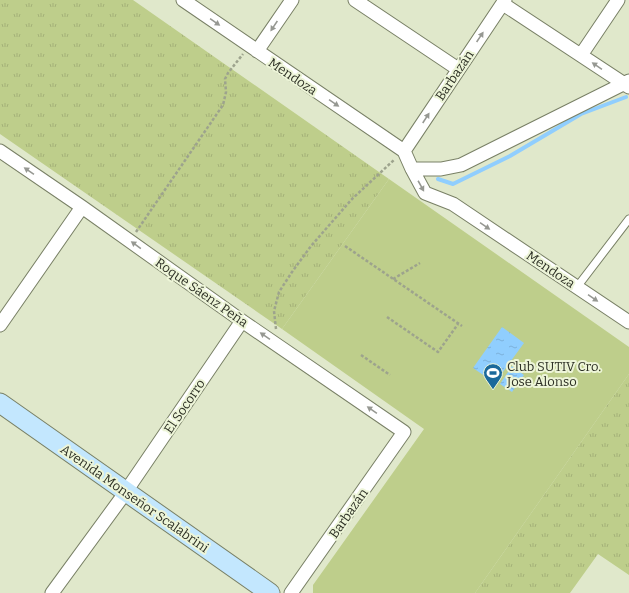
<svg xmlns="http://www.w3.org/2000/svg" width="629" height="593" viewBox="0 0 629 593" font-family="Bitter,serif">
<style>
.grass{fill:url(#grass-tufts)}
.green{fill:#bece8b}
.water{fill:url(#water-ripples)}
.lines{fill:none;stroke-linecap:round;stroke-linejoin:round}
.stream{stroke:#90cefe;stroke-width:4}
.service-casing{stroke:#798066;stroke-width:9}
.minor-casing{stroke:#798066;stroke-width:15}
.secondary-casing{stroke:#798066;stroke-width:21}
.path{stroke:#9da38d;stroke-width:2.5;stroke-dasharray:3 2;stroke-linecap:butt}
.service{stroke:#fff;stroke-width:7}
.minor{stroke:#fff;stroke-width:13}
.secondary{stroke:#c3e7fe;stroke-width:19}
.oneway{fill:#969892}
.labels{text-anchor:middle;stroke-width:4;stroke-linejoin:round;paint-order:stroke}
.street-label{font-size:13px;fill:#2d3025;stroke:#edf5d8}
.poi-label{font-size:13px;fill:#2d3025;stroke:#edf5d8;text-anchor:start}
</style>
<defs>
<pattern id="grass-tufts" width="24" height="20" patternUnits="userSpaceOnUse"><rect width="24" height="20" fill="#bece8b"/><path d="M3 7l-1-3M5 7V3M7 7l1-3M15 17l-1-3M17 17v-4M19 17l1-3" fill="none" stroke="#a4b178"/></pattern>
<pattern id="water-ripples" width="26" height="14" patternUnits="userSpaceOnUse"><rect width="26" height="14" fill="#90cefe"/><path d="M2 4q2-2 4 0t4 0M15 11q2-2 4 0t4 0" fill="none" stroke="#7cb1da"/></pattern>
</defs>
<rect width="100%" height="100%" fill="#e0e8cb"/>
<path class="grass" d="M0 0H133L389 179 282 329 0 134Z
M629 374V575L598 554 570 593H475Z"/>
<path class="green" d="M389 179 629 347V374L475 593H313V585L424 429 282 329Z"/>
<path class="water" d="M502 327 524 343 495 383 473 368Z
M512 366 524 375 512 392 500 384Z"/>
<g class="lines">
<path class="stream" d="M438 179 453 184 510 156 581 114 626 97"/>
<g class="service-casing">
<path id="service" d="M577 287 629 219"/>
</g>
<g class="minor-casing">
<path id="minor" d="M183 0 404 151
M355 0 458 69
M503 4 629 87
M257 51 292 0
M581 55 618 0
M0 151 82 207 242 321 404 432 291 593
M404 151 412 169 425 193 453 204 629 322
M404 151 505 0
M412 169H441L461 165 629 81
M0 325 82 207
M52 593 120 500 242 321"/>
</g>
<g class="secondary-casing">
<path id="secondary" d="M0 403 270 593"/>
</g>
<path class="path" d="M136 232 223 105 226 92 225 79 228 73 243 54
M345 246 462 326
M393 279 420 263
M387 317 438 352 458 324
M276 329 274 311 279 292 292 272 311 246 352 199 395 159
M361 355 390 375"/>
<use href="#service" class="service"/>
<use href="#minor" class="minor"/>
<use href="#secondary" class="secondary"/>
</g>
<defs><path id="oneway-solid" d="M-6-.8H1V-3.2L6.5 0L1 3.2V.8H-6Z"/></defs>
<g class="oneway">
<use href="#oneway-solid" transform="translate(215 22) rotate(35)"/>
<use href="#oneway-solid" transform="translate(274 26) rotate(124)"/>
<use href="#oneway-solid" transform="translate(480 37) rotate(-56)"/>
<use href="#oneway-solid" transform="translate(597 66) rotate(-146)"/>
<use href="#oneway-solid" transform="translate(334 103) rotate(34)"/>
<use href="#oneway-solid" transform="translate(426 118) rotate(-57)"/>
<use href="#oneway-solid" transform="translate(29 171) rotate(-146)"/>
<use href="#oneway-solid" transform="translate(421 186) rotate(61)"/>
<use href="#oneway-solid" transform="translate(485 226) rotate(34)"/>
<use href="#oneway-solid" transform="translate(136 245) rotate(-144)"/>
<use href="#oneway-solid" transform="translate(593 298) rotate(34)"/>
<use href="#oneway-solid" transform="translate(265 336) rotate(-146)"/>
<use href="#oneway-solid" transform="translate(372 410) rotate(-145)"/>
</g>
<defs>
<g id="stadium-pin" transform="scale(1)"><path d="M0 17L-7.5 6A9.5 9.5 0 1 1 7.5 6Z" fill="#1b699b" stroke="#edf5d8"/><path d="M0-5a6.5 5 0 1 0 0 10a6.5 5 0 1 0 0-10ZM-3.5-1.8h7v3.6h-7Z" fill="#fff"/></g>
</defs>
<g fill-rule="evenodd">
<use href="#stadium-pin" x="493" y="373"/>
</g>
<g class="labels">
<g class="street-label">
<text transform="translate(454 75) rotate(-56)" y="5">Barbazán</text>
<text transform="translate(293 76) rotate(34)" y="5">Mendoza</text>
<text transform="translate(551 269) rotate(34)" y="5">Mendoza</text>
<text transform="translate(202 292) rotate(35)" y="5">Roque Sáenz Peña</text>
<text transform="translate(184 406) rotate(-56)" y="5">El Socorro</text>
<text transform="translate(135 498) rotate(35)" y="5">Avenida Monseñor Scalabrini</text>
<text transform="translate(348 513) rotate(-55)" y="5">Barbazán</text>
</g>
<g class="poi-label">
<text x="507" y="371">Club SUTIV Cro.<tspan x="507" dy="15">Jose Alonso</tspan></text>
</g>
</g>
</svg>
